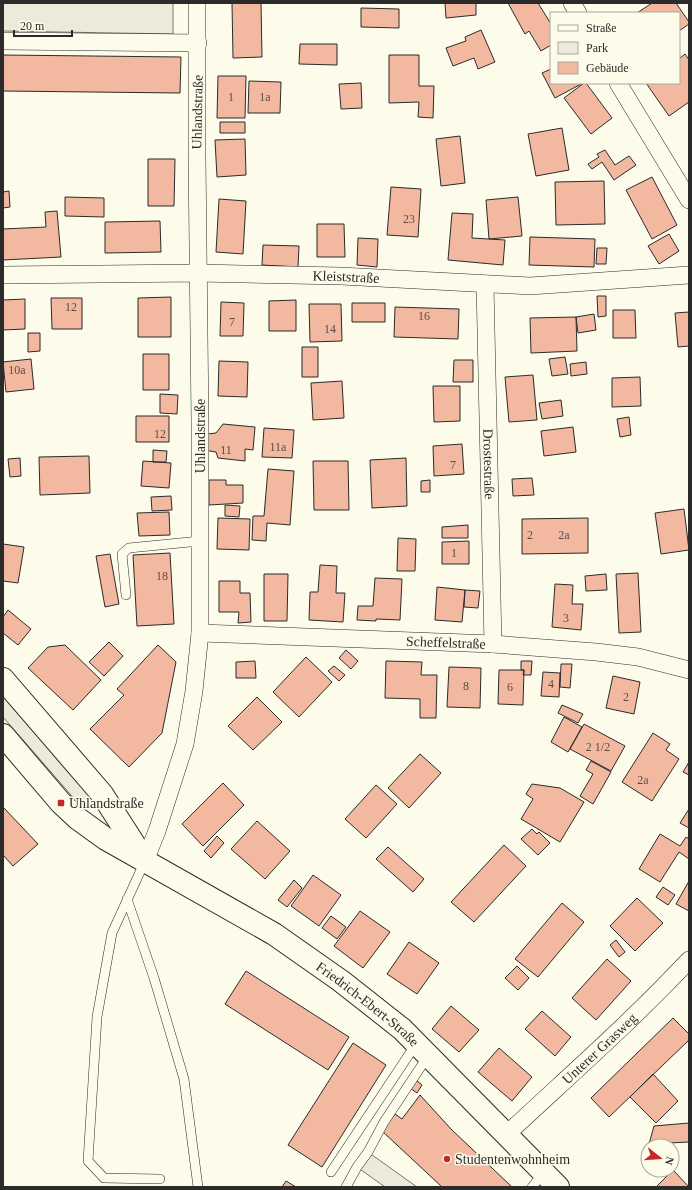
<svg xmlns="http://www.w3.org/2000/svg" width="692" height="1190" viewBox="0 0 692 1190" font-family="Georgia,serif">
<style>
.green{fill:#ecebdb;stroke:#74746e}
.building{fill:#f2b8a0;stroke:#2b2b2b}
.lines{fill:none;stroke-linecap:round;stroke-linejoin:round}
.service-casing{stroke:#2b2b2b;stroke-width:10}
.minor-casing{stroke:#2b2b2b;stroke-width:18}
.tertiary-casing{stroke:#2b2b2b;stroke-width:24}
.service{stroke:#fdfbea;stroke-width:9}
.minor{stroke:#fdfbea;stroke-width:17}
.tertiary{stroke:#fdfbea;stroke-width:22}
.poi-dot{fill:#c62828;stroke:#fdfbea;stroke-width:1.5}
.labels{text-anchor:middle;stroke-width:3;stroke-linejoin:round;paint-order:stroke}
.number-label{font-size:12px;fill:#5d4e48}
.street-label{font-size:14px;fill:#2b2b2b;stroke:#fdfbea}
.poi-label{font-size:14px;fill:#2b2b2b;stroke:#fdfbea;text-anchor:start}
</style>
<rect width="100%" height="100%" fill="#fdfbea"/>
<path class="green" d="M3 3H173V34L3 31Z
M3 696 89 795 93 801 91 806 86 807 78 803 3 717Z
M368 1152 417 1187H385L357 1167Z"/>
<path class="building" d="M232 3H261L262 57 233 58Z
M445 3H476V15L446 18Z
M508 3H538L551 24V45L541 51 529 31 525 34Z
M652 3H676L689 22V24L679 31V13H637Z
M361 8 399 9V28L361 27Z
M481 30 495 62 478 69 474 58 453 66 446 48 466 41 465 37Z
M300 44H337V65L299 64Z
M685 54 689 60V102L669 116 646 83H679V59Z
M3 55 181 57 180 93 3 91Z
M389 55H419V86H434L433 118 418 117 419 102 389 103Z
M551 69V83H583L555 98 542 73Z
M218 76H246L245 118H217Z
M249 81 281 82 280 113H248Z
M361 83 362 108 341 109 339 84Z
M584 83H586L612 118 591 134 564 98Z
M220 122H245V133H220Z
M562 128 569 170 536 176 528 134Z
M460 136 465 183 441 186 436 139Z
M245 139 246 175 217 177 215 140Z
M605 150 615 165 629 156 636 165 614 180 602 162 592 169 588 164 599 157 597 154Z
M148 159H175L174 206H148Z
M652 177 677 225 652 239 626 190Z
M604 181 605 224 556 225 555 182Z
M391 187 421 189 418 237 387 235Z
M9 191 10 207 3 208V192Z
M65 197 104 198V217L65 216Z
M518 197 522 236 489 239 486 200Z
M219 199 246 201 243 254 216 252Z
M57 211 61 257 3 260V229L46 227 45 212Z
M452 213 473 214 472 238 505 240 503 265 448 260Z
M160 221 161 252 105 253V222Z
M317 224H344L345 257H317Z
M669 234 679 251 659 264 648 246Z
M530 237 595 239 594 267 529 265Z
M358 238 378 239 377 267 357 265Z
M263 245 299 246 298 267 262 265Z
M597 248H607L606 264H596Z
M597 296H606V316L598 317Z
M171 297V337H138V298Z
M51 298H82V329H52Z
M25 299V329L3 330V300Z
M296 300V331H269V301Z
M221 302 244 303 243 336H220Z
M352 303H385V322H352Z
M309 304H341L342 341 310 342Z
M395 307 459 309 458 339 394 337Z
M613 310H635L636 338H613Z
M689 312V346L678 347 675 313Z
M594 314 596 330 578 333 576 317Z
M576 317 577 351 531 353 530 318Z
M28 333H40V351L28 352Z
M302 347H318V377H302Z
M143 354H169V390H143Z
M565 357 568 374 552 376 549 359Z
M31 359 34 389 6 392 3 362Z
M454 360H473V382H453Z
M219 361 248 362 247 397 218 396Z
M586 362 587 374 571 376 570 364Z
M533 375 537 420 509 422 505 377Z
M640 377 641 406 612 407V378Z
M342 381 344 418 313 420 311 383Z
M433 386H460V421L434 422Z
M160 394 178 395 177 414 160 413Z
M561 400 563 416 542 419 539 403Z
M136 416H169V442H136Z
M629 417 631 435 620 437 617 419Z
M223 424 255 427 253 450 245 449V461L218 458 216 452 204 450 207 434 216 433Z
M573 427 576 452 544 456 541 431Z
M264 428 294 430 292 458 262 457Z
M462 444 464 474 434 476 433 446Z
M153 450 167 451 166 462H153Z
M89 456 90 493 40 495 39 457Z
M20 458 21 476 10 477 8 459Z
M406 458 407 506 372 508 370 460Z
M143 461 171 463 169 488 141 486Z
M313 461H348L349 510H314Z
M268 469 294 471 290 525 267 523 266 541 252 540 253 516H264Z
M532 478 534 495 513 496 512 479Z
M209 480H226V485H243V503L209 505Z
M430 480V492H421V481Z
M171 496 172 510 152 511 151 497Z
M225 505 240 506 239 517 225 516Z
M684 509 689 550 661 554 655 513Z
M169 512 170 535 139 536 137 513Z
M218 518 250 519 249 550 217 549Z
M588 518V553L522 554V519Z
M468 525V538H442V527Z
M398 538 416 539 415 571H397Z
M469 541V564H442V542Z
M3 544 24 547 18 583 3 581Z
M170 553 174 624 137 626 133 555Z
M110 554 119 604 105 607 96 556Z
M320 565 337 566 336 593H345L343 622 309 620 310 592H318Z
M638 573 641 632 619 633 616 574Z
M264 574H288L287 621H264Z
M606 574 607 590 586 591 585 576Z
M375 578 402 579 400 620 376 619V621L357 620 358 606H373Z
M219 581H240V593H250L251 622 238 623 239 612H219Z
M555 584 573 585 572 604H583L581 630 552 627Z
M437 587 465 590 462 622 435 620Z
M465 590 480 591 478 608 464 607Z
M8 610 31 629 18 645 3 633V617Z
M109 642 123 656 104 676 89 662Z
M65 645 101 680 73 710 28 668 48 647Z
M158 645 176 662 162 733 129 767 90 729 124 695 117 689Z
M346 650 358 661 351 669 339 658Z
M306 657 332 682 299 717 273 692Z
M255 661 256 678H236V662Z
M386 661 422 662 421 675H437L436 718H420V699L385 698Z
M521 661H532L531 675H523L524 670H521Z
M561 664H572L570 688 560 687Z
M334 666 345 675 339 681 328 671Z
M449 667 481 668 480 708 447 707Z
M499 670H524L523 705 498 704Z
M543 672 560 673 559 697 541 696Z
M613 676 640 682 634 714 606 708Z
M257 697 282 722 253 750 228 726Z
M562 705 583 714 578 723 558 713Z
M564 717 582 727 568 752 551 742Z
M584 724 625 746 611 771 570 749Z
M653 733 670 744 666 750 679 759 652 801 622 782Z
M420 754 441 773 409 808 388 788Z
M591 761 611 772 593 804 580 796 593 774 586 770Z
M689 762V775L683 772Z
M223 783 244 805 203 846 182 824Z
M532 784 560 788 584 802 560 842 521 819 533 799 526 794Z
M376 785 397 804 366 838 345 819Z
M3 807 38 844 13 866 3 855Z
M689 809V828L680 823Z
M257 821 290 851 265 879 231 849Z
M532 829 537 834 539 832 550 843 538 855 521 839Z
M660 834 680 846 686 837 689 839V859L679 852 660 882 639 869Z
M217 836 224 843 211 858 204 851Z
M504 845 526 866 474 922 451 902Z
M388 847 424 879 413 892 376 859Z
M313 875 341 895 319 926 291 906Z
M294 880 302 888 287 907 278 900Z
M689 881V911L676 904Z
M663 887 675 895 668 905 656 897Z
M637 898 663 923 635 951 610 926Z
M562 903 584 922 538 977 515 959Z
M360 911 390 932 363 968 334 946Z
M331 916 346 927 337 939 322 928Z
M616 940 625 952 619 957 610 945Z
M409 942 439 963 417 994 387 974Z
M607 959 631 981 596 1020 572 998Z
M517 966 529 978 518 990 505 978Z
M246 971 349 1037 328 1070 225 1004Z
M451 1006 479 1030 459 1052 432 1029Z
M542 1011 571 1037 555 1056 525 1029Z
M673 1018 689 1034V1040L609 1117 591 1098Z
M353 1043 386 1065 322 1167 288 1145Z
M499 1048 532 1077 512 1101 478 1072Z
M653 1074 678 1101 656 1123 630 1097Z
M416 1080 422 1085 417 1093 410 1088Z
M420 1095 451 1129 512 1187H442L382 1131 395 1114 402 1119Z
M689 1123V1142L649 1144 654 1126Z
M673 1170 689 1187H656Z
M286 1181 296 1187H282Z"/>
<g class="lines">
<g class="service-casing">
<path id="service" d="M126 595 122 554 129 548 200 541
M145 861 112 933 97 1017 88 1161 104 1178 160 1179
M127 899 154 978 184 1079 198 1187
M331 1172 416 1044
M346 1187 357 1167 368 1152 384 1122 428 1056
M532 1187 544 1172"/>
</g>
<g class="minor-casing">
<g id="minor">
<path d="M572 3 578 13"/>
<path d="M3 41 198 43"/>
<path d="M618 83 689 200"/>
<path id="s1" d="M3 275 198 273 341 276 530 286 689 275"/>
<path id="s2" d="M485 284 493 644"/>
<path id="s3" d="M200 633 493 644 596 652 638 657 689 670"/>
<path d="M145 861 157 831 185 744 194 691 200 633V422L197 158V3"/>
<path id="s4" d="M507 1134C568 1077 632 1021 689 960"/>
</g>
</g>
<g class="tertiary-casing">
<g id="tertiary">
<path d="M3 679 102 794 143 858"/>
<path id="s5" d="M3 735 61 803 77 818 106 839 274 934 341 981 402 1029 558 1187"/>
</g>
</g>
<use href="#service" class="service"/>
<use href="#minor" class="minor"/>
<use href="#tertiary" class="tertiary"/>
</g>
<g class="poi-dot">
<rect x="57" y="799" width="8" height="8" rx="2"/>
<circle cx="447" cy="1159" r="4"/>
</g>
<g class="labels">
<g class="number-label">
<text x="231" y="101">1</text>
<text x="265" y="101">1a</text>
<text x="409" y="223">23</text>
<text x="71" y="311">12</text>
<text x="424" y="320">16</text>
<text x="232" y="326">7</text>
<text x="330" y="333">14</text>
<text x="17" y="374">10a</text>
<text x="160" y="438">12</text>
<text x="278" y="451">11a</text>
<text x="226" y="454">11</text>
<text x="453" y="469">7</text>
<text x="530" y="539">2</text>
<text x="564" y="539">2a</text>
<text x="454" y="557">1</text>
<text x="162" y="580">18</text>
<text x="566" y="622">3</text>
<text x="551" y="688">4</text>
<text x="466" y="690">8</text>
<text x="510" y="691">6</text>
<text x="626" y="701">2</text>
<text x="598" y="751">2 1/2</text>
<text x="643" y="784">2a</text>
</g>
<g class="street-label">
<text transform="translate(197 112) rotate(-89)" y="5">Uhlandstraße</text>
<text dy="5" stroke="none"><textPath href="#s1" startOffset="343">Kleiststraße</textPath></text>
<text transform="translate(200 436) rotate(-90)" y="5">Uhlandstraße</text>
<text dy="5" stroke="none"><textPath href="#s2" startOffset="180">Drostestraße</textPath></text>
<text dy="5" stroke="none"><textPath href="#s3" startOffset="246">Scheffelstraße</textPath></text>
<text dy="5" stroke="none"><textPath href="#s5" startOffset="457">Friedrich-Ebert-Straße</textPath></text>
<text dy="5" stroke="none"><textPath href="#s4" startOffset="126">Unterer Grasweg</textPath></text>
</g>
<g class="poi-label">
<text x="69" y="808">Uhlandstraße</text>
<text x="455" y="1164">Studentenwohnheim</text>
</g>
</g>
<rect width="692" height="1190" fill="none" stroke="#2b2b2b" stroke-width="8"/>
<rect x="550" y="12" width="130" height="72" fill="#fdfbea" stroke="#a9a89e"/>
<rect x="558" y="25" width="20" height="6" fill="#fdfbea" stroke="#a9a89e"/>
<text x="586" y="32" font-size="12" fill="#2b2b2b">Straße</text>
<rect x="558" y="42" width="20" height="12" fill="#ecebdb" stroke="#a9a89e"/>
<text x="586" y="52" font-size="12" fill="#2b2b2b">Park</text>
<rect x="558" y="62" width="20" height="12" fill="#f2b8a0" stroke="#a9a89e"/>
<text x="586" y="72" font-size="12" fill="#2b2b2b">Gebäude</text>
<g transform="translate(660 1158) rotate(107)"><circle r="19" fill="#fdfbea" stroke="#a9a89e"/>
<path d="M0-3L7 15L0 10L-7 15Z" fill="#c62828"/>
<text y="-6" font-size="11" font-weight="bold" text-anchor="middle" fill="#2b2b2b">N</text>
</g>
<path d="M14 30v6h58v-6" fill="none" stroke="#2b2b2b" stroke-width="2"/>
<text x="20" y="30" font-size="12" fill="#2b2b2b" stroke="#fdfbea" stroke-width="3" paint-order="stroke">20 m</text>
</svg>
